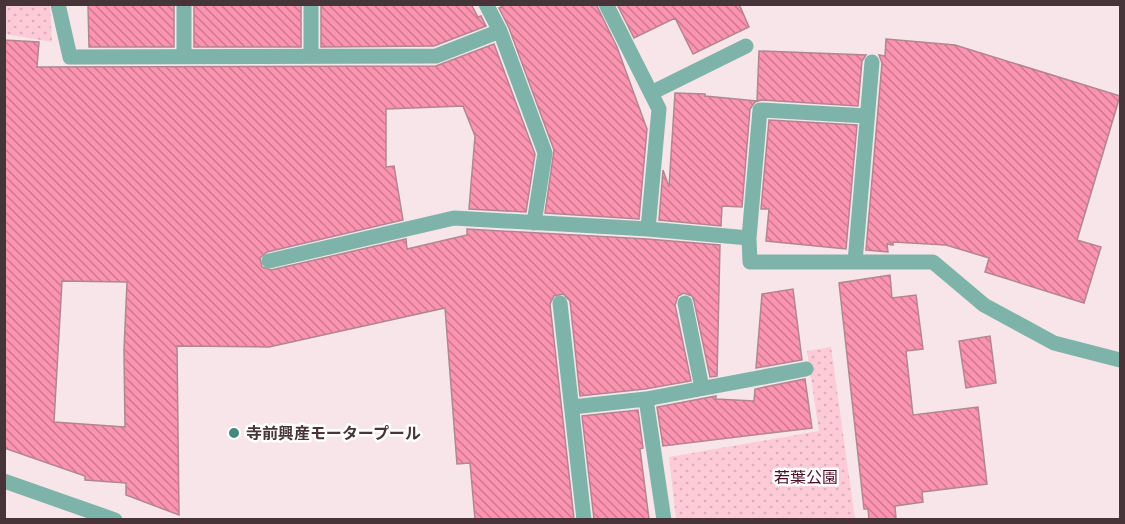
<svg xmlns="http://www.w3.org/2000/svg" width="1125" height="524" viewBox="0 0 1125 524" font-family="'Asap Condensed','Noto Sans JP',sans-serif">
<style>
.park{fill:url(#park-dots)}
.building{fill:url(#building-back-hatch);stroke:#b28691;stroke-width:1.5;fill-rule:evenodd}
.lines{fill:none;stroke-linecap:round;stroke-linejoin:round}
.minor{stroke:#7db3a9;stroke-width:15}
.poi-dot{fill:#44897e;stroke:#fff;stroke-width:2}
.labels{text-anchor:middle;stroke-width:5;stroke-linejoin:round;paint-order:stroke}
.poi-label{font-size:16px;font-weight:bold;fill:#463438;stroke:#fff;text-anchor:start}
.park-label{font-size:16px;fill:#4c0d25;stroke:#fff}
</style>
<defs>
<pattern id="park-dots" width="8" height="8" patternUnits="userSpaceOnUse" patternTransform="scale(1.5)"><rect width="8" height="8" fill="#fccbd7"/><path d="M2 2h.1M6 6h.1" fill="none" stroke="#d9afb9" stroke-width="1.8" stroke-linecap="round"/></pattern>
<pattern id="building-back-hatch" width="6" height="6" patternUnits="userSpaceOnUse" patternTransform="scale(1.5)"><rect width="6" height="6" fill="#fb93b1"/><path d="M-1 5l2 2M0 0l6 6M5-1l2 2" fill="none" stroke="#cd7991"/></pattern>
</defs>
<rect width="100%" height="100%" fill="#f8e5e9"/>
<path class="park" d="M4 5H50L52 42 5 34Z
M831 347 855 519H676L669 457 819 431 807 351Z"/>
<path class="building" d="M144 4H174V47H89L88 5Z
M194 4H301V47H194Z
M321 4H471L478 17 481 16 486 26 434 46 321 47Z
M506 4H596L617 47 647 129 639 219 545 213 554 150 509 28 499 8Z
M617 4H739L749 27 693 54 675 18 634 38Z
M886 39 955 45 1120 96 1077 240 1101 247 1084 303 985 272 989 258 946 245 893 242V245L887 244 888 252 866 250 882 63 879 55 885 56Z
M4 40 39 42 37 67 436 66 494 44 535 154 526 212 469 209 475 136 463 106 386 109V167L394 166 403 220 267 252 260 258 262 267 271 270 406 239 407 249 467 235V229L647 239 720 245 717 376 710 377 694 301 692 296 684 293 678 296 675 305 691 381 645 389 580 396 570 301 563 294 554 296 550 304 574 519H475L470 463 457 464 445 308 269 347 177 346 179 515 126 495V483L85 480V476L4 448ZM62 281 127 282 124 350 125 427 54 422Z
M759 51 866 55 862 61 858 106 761 100 755 102 750 109 742 207 722 206 721 226 659 220 663 170 669 187 675 93 705 94V96L757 101Z
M769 120 857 125 846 249 766 241 769 209H761Z
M890 275 892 298 916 295 923 349 906 351 913 415 978 407 987 484 922 492 923 502 895 506 896 519H869L868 509H864L839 283Z
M793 289 802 360 756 368 762 294Z
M990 336 996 383 966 388 959 341Z
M805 379 812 428 663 446 657 407 716 396V399L754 401 755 389Z
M638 410 643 448 640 449 649 519H594L582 416Z"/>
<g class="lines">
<path class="minor" d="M58 4 70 57 436 56 500 31 486 4
M184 4V56
M606 4 659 109 648 229 749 238 750 262H933L984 305 1054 343 1120 360
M500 31 545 153 534 223
M311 56V4
M651 93 746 46
M749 238 760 110 867 116
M269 261 454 218 648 229
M855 262 872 62
M560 303 584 520
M685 303 702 388
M572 407 646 399
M4 481 115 520
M664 520 646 399 806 369"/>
</g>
<circle class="poi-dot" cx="234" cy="433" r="6"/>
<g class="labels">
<g class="poi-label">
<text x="246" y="439">寺前興産モータープール</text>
</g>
<g class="park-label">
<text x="806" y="483">若葉公園</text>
</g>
</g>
<rect width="1125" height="524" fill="none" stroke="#463438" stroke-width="12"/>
</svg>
